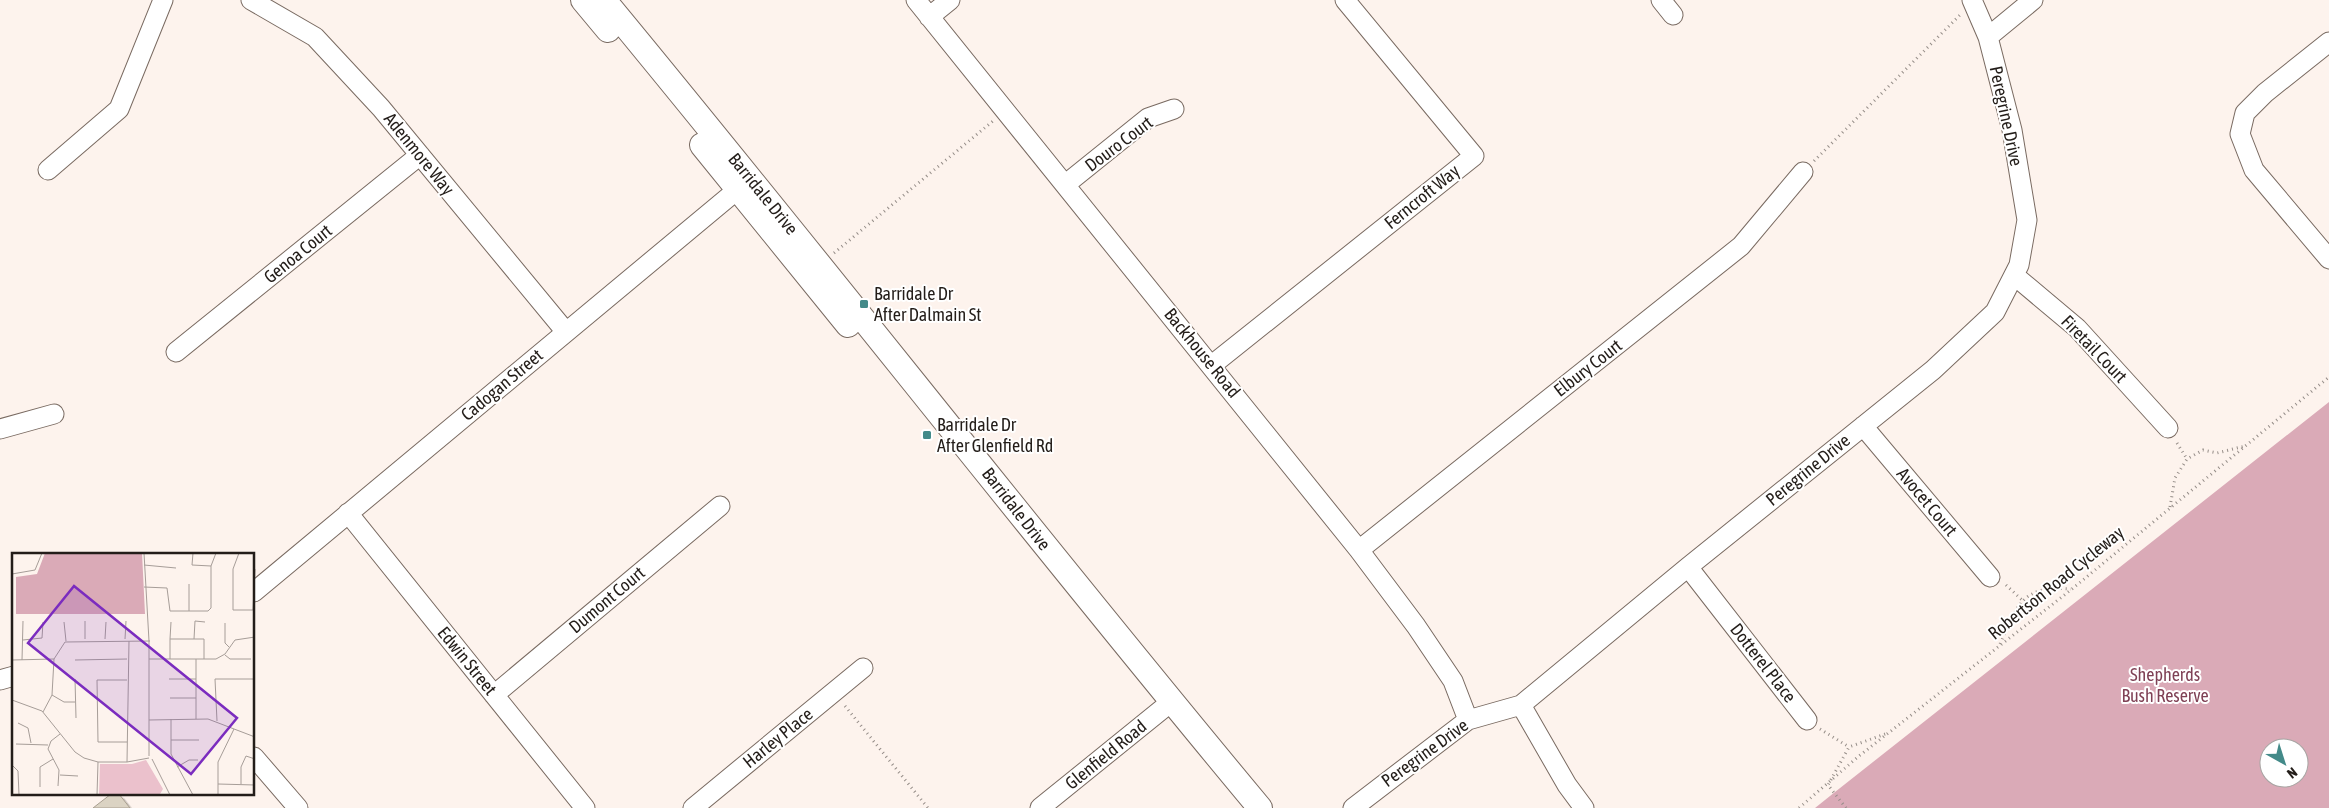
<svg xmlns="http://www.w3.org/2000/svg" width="2329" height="808" viewBox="0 0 2329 808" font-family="'Asap Condensed',sans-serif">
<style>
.forest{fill:#daaab7;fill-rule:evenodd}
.building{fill:#dbd3c3;stroke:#a89f90;filter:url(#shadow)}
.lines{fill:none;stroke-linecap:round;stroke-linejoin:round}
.minor-casing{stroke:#796a61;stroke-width:21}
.tertiary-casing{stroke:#796a61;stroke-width:26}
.path{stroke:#958d88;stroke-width:3;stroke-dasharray:1 4;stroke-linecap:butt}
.minor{stroke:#fff;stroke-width:19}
.tertiary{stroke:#fff;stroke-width:24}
.poi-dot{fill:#438a89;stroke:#fff;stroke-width:2}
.labels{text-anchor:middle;stroke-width:4;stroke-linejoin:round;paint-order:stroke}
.street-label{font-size:18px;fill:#231d19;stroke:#fff}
.poi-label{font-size:18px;fill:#231d19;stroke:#fff;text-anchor:start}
.park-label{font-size:18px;fill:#7f4155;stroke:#fff}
.inset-road{fill:none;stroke:#a69d98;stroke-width:1}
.view{fill:#7b2cbf;fill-opacity:0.15;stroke:#7b2cbf;stroke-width:2.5}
.inset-edge{fill:none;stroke:#231d19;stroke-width:2.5}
</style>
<defs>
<filter id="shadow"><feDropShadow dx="4.5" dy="4.5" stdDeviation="0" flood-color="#0004"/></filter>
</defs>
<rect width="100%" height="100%" fill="#fdf3ed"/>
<path class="forest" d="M2329 402V808H1815L1835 792ZM2269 748H2299V778H2269Z"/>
<path class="building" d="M111 794H119L130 808H93Z"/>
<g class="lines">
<g class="minor-casing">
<path id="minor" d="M251 0 315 37 381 108 566 332
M916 0 1359 550 1416 626 1453 681 1468 720
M1661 0 1673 15
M929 17 950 0
M1988 37 2033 0
M2329 42 2265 93 2245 113 2240 134 2254 170 2329 259
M48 170 119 109 163 0
M1066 184 1148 118 1174 109
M2015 276 2077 328 2168 428
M176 352 420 155
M1212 365 1474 156 1345 0
M1863 426 1990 577
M0 429 54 414
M348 513 585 808
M1359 550 1741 246 1803 172
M1688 567 1807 720
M254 592 749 180
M0 680 14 676
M494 695 720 506
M1521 705 1567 785 1584 808
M254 757 298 808
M693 808 863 668
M1040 808 1171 702
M1353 808 1468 720 1521 705 1688 567 1933 370 1995 312 2019 265 2027 220 2012 130 1988 37 1972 0"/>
</g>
<g class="tertiary-casing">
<path id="tertiary" d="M583 0 608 30
M604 0C825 267 1038 542 1260 808
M702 145 848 325"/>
</g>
<path class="path" d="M1814 161 1960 15
M834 253 993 121
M2177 443 2187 459
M2170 507 2175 478 2187 459 2203 450 2217 453 2245 446
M2006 585 2022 600
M2000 644C2018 605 2021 585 2071 589
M845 706 928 808
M1820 729 1849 747
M1799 808 1859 756 2072 589 2329 377
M1846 808 1828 785 1849 747 1888 733"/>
<use href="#minor" class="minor"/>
<use href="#tertiary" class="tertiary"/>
</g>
<g class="poi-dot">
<rect x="859" y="299" width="10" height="10" rx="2.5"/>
<rect x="922" y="430" width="10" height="10" rx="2.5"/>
</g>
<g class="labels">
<g class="street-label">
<text transform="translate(2006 116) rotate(78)" y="6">Peregrine Drive</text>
<text transform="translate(1119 144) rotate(-37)" y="6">Douro Court</text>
<text transform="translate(419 154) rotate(51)" y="6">Adenmore Way</text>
<text transform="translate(763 194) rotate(51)" y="6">Barridale Drive</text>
<text transform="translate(1422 197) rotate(-39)" y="6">Ferncroft Way</text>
<text transform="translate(298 254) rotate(-39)" y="6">Genoa Court</text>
<text transform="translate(2094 349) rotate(46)" y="6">Firetail Court</text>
<text transform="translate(1202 353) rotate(51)" y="6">Backhouse Road</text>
<text transform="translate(1588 368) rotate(-38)" y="6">Elbury Court</text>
<text transform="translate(502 385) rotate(-40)" y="6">Cadogan Street</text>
<text transform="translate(1808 470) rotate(-39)" y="6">Peregrine Drive</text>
<text transform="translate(1927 502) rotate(50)" y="6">Avocet Court</text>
<text transform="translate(1016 509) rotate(52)" y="6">Barridale Drive</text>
<text transform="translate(2056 583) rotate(-39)" y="6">Robertson Road Cycleway</text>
<text transform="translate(607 600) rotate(-40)" y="6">Dumont Court</text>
<text transform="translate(467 661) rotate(51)" y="6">Edwin Street</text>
<text transform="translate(1763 663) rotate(52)" y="6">Dotterel Place</text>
<text transform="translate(778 738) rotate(-39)" y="6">Harley Place</text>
<text transform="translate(1425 753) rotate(-36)" y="6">Peregrine Drive</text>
<text transform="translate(1106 755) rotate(-39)" y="6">Glenfield Road</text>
</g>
<g class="poi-label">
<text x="874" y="300">Barridale Dr<tspan x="874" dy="21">After Dalmain St</tspan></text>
<text x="937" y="431">Barridale Dr<tspan x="937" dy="21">After Glenfield Rd</tspan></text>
</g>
<g class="park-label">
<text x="2165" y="681">Shepherds<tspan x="2165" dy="21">Bush Reserve</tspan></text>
</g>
</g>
<g transform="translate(12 553)">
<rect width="242" height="242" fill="#fdf3ed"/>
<path d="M134 207 151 236 148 241 87 242 88 211H120Z" fill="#ebc1cc"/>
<path d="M33 0H130L133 61H4V24L25 21Z" fill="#daaab7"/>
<path class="inset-road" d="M132 0 137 88V203M181 0 180 12 199 13M227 0 221 16V57H241L243 16M132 12 164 15M0 21 23 17 30 0M132 34 155 35 158 58H196L199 55V13L204 0M177 58V31M73 68V86M52 69 54 88M213 70V90L217 94M93 86 94 69M113 86 114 68M158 86 159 69M182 86 183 68 193 69M11 87 30 85 31 69M213 102 218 106H239M137 106H204L213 101 223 87 243 84M158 106V86H192V106M0 107 42 106M10 107 11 68M63 107 115 106M63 126 64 165M157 126H184M115 127H85L86 189H115M40 142 52 149H63M158 145H184M0 147 30 158 63 199 72 205 86 209H115L137 205M31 159 40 142 42 106 53 89 138 88M159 166V201L181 242M184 166V106M137 167 196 166 243 184M205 168 203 126H243M6 170 16 175 19 190M159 187H187M4 191 36 192M140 206 158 242M115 209 117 88M0 212 6 218 7 242M165 214 177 207H186M48 222 66 223M206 231 243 232M229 231V214L234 203 243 206M46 233 47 217 36 196 39 188 48 181M28 234V214L41 206M85 242 86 209M206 242V209L222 176"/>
<path class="view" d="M62 33 225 165 179 221 16 90Z"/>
<rect width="242" height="242" class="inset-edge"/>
</g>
<g transform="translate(2284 763) rotate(141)"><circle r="24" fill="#ffffff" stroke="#a7a5a3"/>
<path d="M0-4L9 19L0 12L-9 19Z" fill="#438a89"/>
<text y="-8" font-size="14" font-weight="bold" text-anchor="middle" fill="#231d19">N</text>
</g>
</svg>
